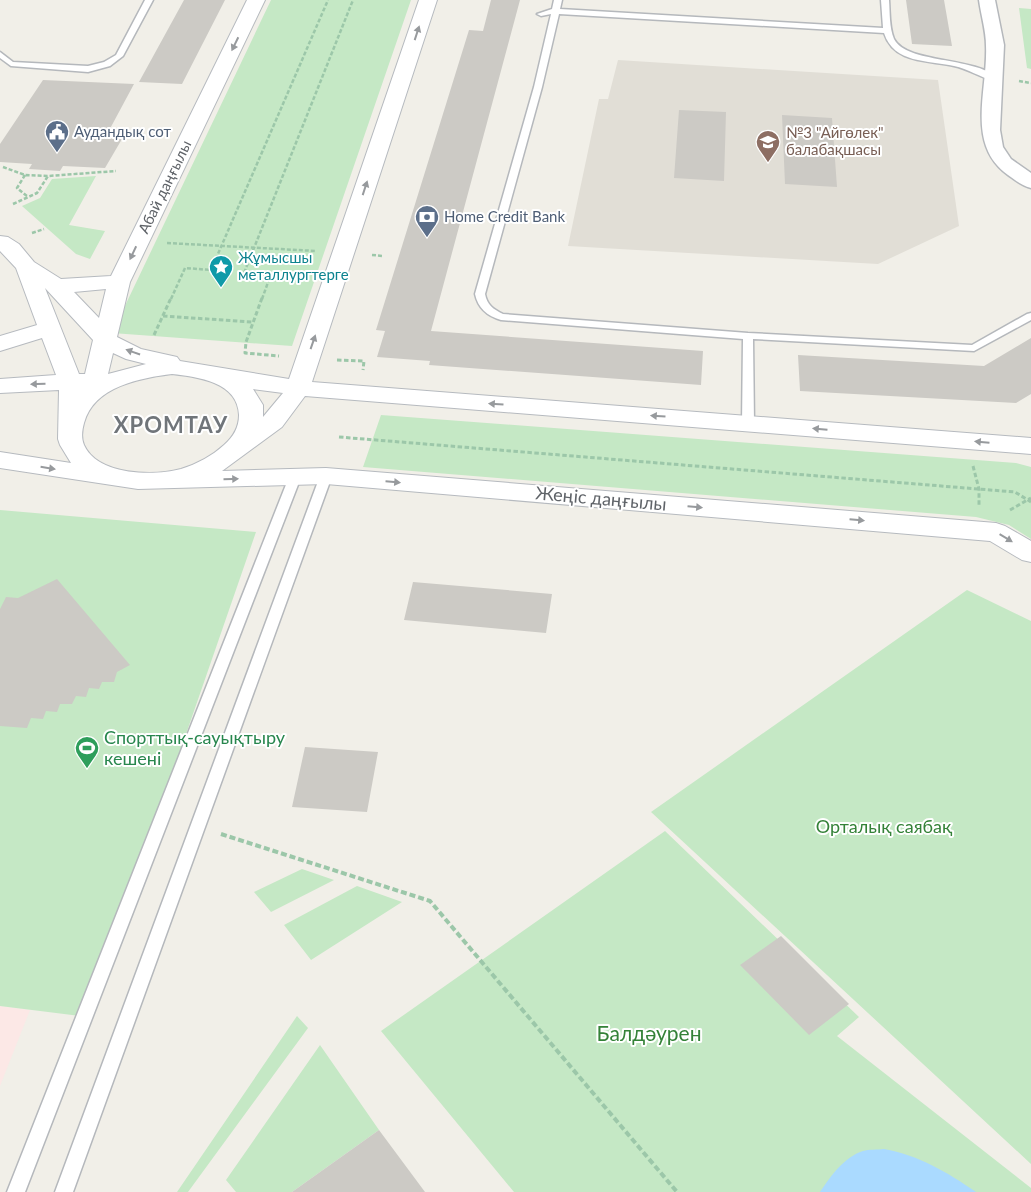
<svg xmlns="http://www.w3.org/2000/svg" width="1031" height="1192" viewBox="0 0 1031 1192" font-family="Lato,sans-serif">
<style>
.education{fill:#e1ded6}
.medical{fill:#fce8e6}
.green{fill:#c5e8c5}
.water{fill:#aadaff}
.building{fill:#cccac5}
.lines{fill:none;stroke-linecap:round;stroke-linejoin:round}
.lane-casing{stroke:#b5b8bc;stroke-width:3}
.street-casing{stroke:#b5b8bc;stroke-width:3}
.secondary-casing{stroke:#b6babf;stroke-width:2}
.path-far2{stroke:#9cc7a9;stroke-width:2.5;stroke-dasharray:4 2;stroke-linecap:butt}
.path-far1{stroke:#9cc7a9;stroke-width:3;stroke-dasharray:4.5 2.5;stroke-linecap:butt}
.path{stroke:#9cc7a9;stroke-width:4;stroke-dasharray:6 3;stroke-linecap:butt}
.lane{fill:#fff;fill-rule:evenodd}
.street{fill:#fff;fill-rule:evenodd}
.secondary{fill:#fff;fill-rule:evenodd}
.oneway{fill:#979a9d}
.labels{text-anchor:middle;stroke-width:4;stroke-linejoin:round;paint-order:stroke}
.far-service-label{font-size:15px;fill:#4e5e75;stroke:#fff;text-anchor:start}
.far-education-label{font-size:15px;fill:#785e54;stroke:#fff;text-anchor:start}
.far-street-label{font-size:15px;fill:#5f6368;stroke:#fff}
.far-culture-label{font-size:15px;fill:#0d838f;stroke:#fff;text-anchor:start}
.street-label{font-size:18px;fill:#5f6368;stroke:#fff}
.leisure-label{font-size:18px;fill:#27864d;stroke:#fff;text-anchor:start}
.park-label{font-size:18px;fill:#348238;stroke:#fff}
.near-park-label{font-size:21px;fill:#348238;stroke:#fff}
.district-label{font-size:22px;font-weight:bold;letter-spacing:1px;fill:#70757a;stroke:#fff}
</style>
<rect width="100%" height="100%" fill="#f1efe8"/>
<path class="education" d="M618 60 938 80 959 226 878 264 568 246 599 99H608Z"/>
<path class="medical" d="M0 1006 30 1010 0 1086Z"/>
<path class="green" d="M271 0H411L292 346 112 333Z
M1019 8 1031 9V69L1027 68Z
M96 176 69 225 105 231 90 259 76 254 22 206 40 198 52 179Z
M381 415 1016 463 1031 467V539L1009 525 976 517 363 467Z
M0 510 256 532 88 1017 0 1006Z
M967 590 1031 621V1164L651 812Z
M665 831 859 1017 837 1036 1031 1188V1192H514L381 1031Z
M302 869 334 880 271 912 254 892Z
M357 886 402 902 311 960 284 925Z
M297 1016 308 1028 188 1192H177Z
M320 1045 379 1130 292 1192H236L226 1180Z"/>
<path class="water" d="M884 1149C918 1155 947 1172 976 1192H820C831 1176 844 1157 863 1151 869 1149 877 1150 884 1149Z"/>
<path class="building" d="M184 0H225L182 84 139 82Z
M491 0H520L431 331 703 351 701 385 429 365 430 361 377 357 385 331 376 330 469 30 483 31Z
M906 0H944L952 46 912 44Z
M43 80 134 84 105 138 122 139 105 168 63 166 60 171 29 169 32 164 0 162V144Z
M679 110 726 112 724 181 674 178Z
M782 115 832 118 837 187 785 184Z
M1031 338V394L1016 403 800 391 798 355 984 366Z
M57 579 130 665 117 672 114 682H102L99 689 89 688 86 697 76 696 72 704H60L57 712 46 711 43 719 31 718 27 728 0 726V609L6 597 18 598Z
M413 582 552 594 546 633 404 620Z
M305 747 378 752 367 812 292 807Z
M781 936 849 1004 809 1035 740 965Z
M379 1130 425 1192H292Z"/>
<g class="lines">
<g class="lane-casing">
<path id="lane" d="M145 0H153L123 56 110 66 88 72 11 66 0 58V52L13 62 88 66 104 62 116 55Z
M554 0H562L560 9 883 28 881 0H889C890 13 889 27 894 39 907 64 973 56 998 78L994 81C980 77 968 69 954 66 928 60 894 64 884 33L559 14 542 87 485 294C487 305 493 309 503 314L748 333 972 345 1027 314 1031 313V320L974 351 753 339 754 424 748 428 742 424 743 339 501 320C487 316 478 308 475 294L534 87 551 14 541 16 537 14 552 9Z
M326 472 332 476 73 1192H55L320 476Z
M295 473 301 477 25 1192H7L289 477Z"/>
</g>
<g class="street-casing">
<path id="street" d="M979 0H995L1004 45 1000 130 1003 147 1011 159 1031 173V188C1022 186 1015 180 1008 175 965 144 988 90 986 46 986 31 981 15 979 0Z"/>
</g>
<g class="secondary-casing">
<path id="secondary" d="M247 0H265L130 282 117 337 141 349 177 357 180 361 289 379 419 0H437L312 382 1031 438V454L305 396 282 427 222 471 326 468 996 523 1005 526 1031 541V562L1022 560 990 541 326 484 138 489 0 468V452L71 463 60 445 58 439 59 390 0 393V379L56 375 42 338 0 351V336L37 325 16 268 0 251V236L8 237 19 244 34 262 61 279 111 276ZM45 288 93 340 85 374H79ZM106 289 99 318 74 292ZM113 353 126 359 146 364 108 374ZM172 374C198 377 238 382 239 415 239 428 233 437 224 445 212 456 197 464 181 469 154 476 98 476 84 445 81 438 82 430 84 423 94 386 141 378 172 374ZM253 389 283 393 263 417V405Z"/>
</g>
<path class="path-far2" d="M1019 81 1031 83
M3 167 25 175 48 176 116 171
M25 175 17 188 28 197
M13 204 37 193 48 176
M32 233 44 229
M167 243 316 251
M372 255 383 256
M171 299 185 268 211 270 328 0
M262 299 271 274 244 273 353 0"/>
<path class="path-far1" d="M262 298 246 342 245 353 279 356
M163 316 252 322
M154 335 171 298
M337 360 364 361 363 370
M339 437 1015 492 1031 502
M973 466 979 489V506
M1010 510 1031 498"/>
<path class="path" d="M221 834 430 901 677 1192"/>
<use href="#lane" class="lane"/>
<use href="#street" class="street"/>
<use href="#secondary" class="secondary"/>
</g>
<defs><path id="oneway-solid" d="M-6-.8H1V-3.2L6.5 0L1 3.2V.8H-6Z" transform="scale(1.25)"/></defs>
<g class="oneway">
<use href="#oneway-solid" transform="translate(417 33) rotate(-72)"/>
<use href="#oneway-solid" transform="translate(235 44) rotate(116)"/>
<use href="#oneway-solid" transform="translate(365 188) rotate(-72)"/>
<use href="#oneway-solid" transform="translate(133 253) rotate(115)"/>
<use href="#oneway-solid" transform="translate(313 342) rotate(-71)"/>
<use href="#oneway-solid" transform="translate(133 352) rotate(-161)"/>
<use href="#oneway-solid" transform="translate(38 384) rotate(178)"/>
<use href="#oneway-solid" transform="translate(496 404) rotate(-176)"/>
<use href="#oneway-solid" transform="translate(658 416) rotate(-176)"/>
<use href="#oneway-solid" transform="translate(820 429) rotate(-175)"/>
<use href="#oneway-solid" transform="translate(982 442) rotate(-175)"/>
<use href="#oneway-solid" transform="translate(48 468) rotate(9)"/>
<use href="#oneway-solid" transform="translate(231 479) rotate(-2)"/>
<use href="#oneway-solid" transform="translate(393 482) rotate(5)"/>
<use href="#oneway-solid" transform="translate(695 507) rotate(5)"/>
<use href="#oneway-solid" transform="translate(857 520) rotate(5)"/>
<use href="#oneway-solid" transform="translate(1006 538) rotate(31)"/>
</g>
<defs>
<g id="civic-pin" transform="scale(1.25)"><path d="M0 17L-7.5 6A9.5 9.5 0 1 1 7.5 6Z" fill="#5c6f8a" stroke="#fff"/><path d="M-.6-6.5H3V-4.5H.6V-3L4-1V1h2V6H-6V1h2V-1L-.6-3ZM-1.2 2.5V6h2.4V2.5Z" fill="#fff"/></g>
<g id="school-pin" transform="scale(1.25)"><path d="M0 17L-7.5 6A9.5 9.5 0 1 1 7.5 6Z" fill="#8d6e63" stroke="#fff"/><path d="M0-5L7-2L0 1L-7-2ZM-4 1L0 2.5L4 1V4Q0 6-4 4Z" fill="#fff"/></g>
<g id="bank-pin" transform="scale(1.25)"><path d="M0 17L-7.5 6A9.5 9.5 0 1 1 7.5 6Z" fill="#5c6f8a" stroke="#fff"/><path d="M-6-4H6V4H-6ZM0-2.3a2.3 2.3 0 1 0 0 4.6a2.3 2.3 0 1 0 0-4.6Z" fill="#fff"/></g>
<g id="sight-pin" transform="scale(1.25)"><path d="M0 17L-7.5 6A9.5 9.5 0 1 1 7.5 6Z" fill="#0f9aa8" stroke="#fff"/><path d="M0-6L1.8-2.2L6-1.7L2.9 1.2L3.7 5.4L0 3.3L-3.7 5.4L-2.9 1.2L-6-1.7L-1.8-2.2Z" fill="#fff"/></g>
<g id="stadium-pin" transform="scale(1.25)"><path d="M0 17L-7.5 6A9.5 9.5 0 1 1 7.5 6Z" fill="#2e9e5b" stroke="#fff"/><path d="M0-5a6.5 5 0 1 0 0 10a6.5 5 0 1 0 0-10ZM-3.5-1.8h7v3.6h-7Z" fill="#fff"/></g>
</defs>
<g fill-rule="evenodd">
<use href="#civic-pin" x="57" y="132"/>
<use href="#school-pin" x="768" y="142"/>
<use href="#bank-pin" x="427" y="217"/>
<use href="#sight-pin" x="221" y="267"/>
<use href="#stadium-pin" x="87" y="748"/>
</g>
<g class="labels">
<g class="far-service-label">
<text x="74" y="137">Аудандық сот</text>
<text x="444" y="222">Home Credit Bank</text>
</g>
<g class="far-education-label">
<text x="786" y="138">№3 "Айгөлек"<tspan x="786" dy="17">балабақшасы</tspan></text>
</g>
<g class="far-street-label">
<text transform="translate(165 187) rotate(-64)" y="5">Абай даңғылы</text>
</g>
<g class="far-culture-label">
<text x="238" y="263">Жұмысшы<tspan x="238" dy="17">металлургтерге</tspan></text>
</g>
<g class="street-label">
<text transform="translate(601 499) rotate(5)" y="6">Жеңіс даңғылы</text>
</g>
<g class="leisure-label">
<text x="104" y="744">Спорттық-сауықтыру<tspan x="104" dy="21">кешені</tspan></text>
</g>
<g class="park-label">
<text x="884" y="833">Орталық саябақ</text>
</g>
<g class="near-park-label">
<text x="649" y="1041">Балдәурен</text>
</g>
<g class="district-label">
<text x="171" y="433">ХРОМТАУ</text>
</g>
</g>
</svg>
